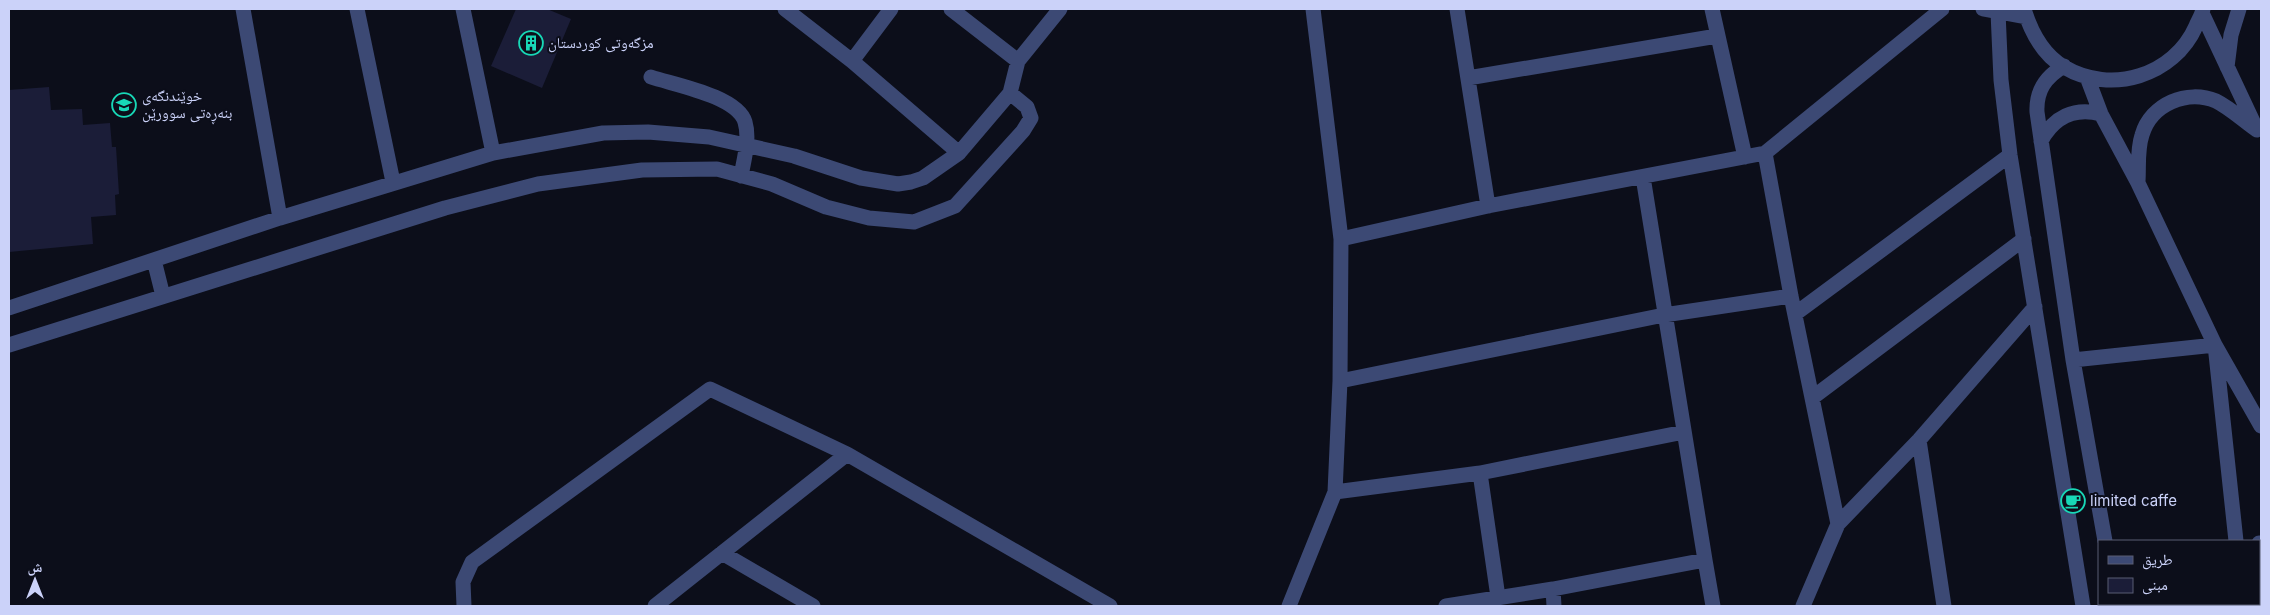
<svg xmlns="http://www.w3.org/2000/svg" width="2270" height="615" viewBox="0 0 2270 615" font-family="Inter,'Noto Naskh Arabic',sans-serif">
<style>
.building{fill:#1b1d38}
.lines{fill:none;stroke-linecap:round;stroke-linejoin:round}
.minor{stroke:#3c4974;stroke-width:15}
.labels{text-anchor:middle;stroke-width:4;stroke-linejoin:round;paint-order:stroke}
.poi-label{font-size:15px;fill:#cbd2f9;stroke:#0c0e1a;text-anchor:start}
</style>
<rect width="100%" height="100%" fill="#0c0e1a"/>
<path class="building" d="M516 9H547L571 19 542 88 491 66Z
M49 87 51 110 82 109 83 125 110 123 112 147H116L119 194 115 195 116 215 91 217 93 244 9 252V90Z"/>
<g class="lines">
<path class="minor" d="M243 9 280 218
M357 9 393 182
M463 9 493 153
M785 9 852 61 959 153
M951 9 1018 61
M1457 9 1488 206
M1712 9 1745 157
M1983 9 2026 17
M2000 9 1998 12 2001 80 2010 155 2083 606
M2024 9C2031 32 2042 54 2064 67 2111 95 2174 76 2196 26 2198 21 2202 15 2203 9
M2202 13 2256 128
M852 61 891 9
M2064 66C2045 77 2036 91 2037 112L2073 360 2105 541
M2227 67 2231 35 2239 9
M651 77C675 85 737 96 745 122 750 139 744 159 741 176
M2087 77 2101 114 2138 183 2215 345 2261 426
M1468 78 1717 36
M2041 141C2054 117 2074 107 2101 114
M1765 153 1791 296 1838 524
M1643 177 1705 560
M2138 181C2139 166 2137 150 2142 135 2151 104 2187 89 2216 101 2230 108 2244 121 2257 130
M1341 239 1488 206 1765 153 1942 9
M154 260 163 296
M9 308 280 218 493 153 603 133 648 132 709 137 794 156 861 178 898 184 911 182 923 178 959 153 1010 93 1018 61 1060 9
M1795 314 2010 155
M9 345 445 208 538 184 642 170 717 169 772 184 826 207 869 218 914 222 955 206 1023 131 1031 118 1027 107 1010 93
M2073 360 2215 345 2236 541
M1340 381 1664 315 1791 296
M1812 398 2024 239
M1919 440 1944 606
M1480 473 1498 597
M1335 492 1480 473 1684 432
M2259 543H2261
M722 553 813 606
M1553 589 1554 606
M2114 604 2115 606
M464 606 463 582 472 562 710 389 847 454 1110 606
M655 606 847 454
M1289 606 1335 492 1340 381 1341 239 1313 9
M1446 606 1553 589 1705 560 1713 606
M1803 606 1838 524 1919 440 2035 307"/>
</g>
<defs>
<g id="building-ring" transform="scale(1.25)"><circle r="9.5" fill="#0c0e1a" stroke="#18d8b7" stroke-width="1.5"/><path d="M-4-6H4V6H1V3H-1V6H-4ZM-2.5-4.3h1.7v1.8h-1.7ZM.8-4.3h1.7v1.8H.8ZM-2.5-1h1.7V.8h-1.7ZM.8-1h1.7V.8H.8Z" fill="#18d8b7"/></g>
<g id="school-ring" transform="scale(1.25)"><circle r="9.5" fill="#0c0e1a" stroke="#18d8b7" stroke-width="1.5"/><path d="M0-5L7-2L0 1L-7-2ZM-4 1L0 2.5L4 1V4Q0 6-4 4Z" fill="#18d8b7"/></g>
<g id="cafe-ring" transform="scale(1.25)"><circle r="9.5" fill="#0c0e1a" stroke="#18d8b7" stroke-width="1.5"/><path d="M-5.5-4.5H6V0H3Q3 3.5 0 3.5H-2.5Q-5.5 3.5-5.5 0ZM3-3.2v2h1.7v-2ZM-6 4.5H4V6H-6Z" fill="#18d8b7"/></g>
</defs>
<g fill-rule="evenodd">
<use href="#building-ring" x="531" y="43"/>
<use href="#school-ring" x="124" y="105"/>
<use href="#cafe-ring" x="2073" y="501"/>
</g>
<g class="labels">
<g class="poi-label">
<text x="548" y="48">مزگەوتی کوردستان</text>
<text x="142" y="101">خوێندنگەی<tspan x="142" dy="17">بنەڕەتی سوورێن</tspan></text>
<text x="2090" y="506">limited caffe</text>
</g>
</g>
<rect width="2270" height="615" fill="none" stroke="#cbd2f9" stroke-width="20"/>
<rect x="2098" y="540" width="162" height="65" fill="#0c0e1a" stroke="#585c73"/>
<rect x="2108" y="556" width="25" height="8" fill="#3c4974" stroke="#585c73"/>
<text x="2142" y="565" font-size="15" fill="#cbd2f9">طريق</text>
<rect x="2108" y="578" width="25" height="15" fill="#1b1d38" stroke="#585c73"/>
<text x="2142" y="590" font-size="15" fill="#cbd2f9">مبنى</text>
<g transform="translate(35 580)" stroke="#0c0e1a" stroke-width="4" paint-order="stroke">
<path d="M0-4L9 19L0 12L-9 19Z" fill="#cbd2f9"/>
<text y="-8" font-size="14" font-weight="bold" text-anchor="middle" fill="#cbd2f9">ش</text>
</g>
</svg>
